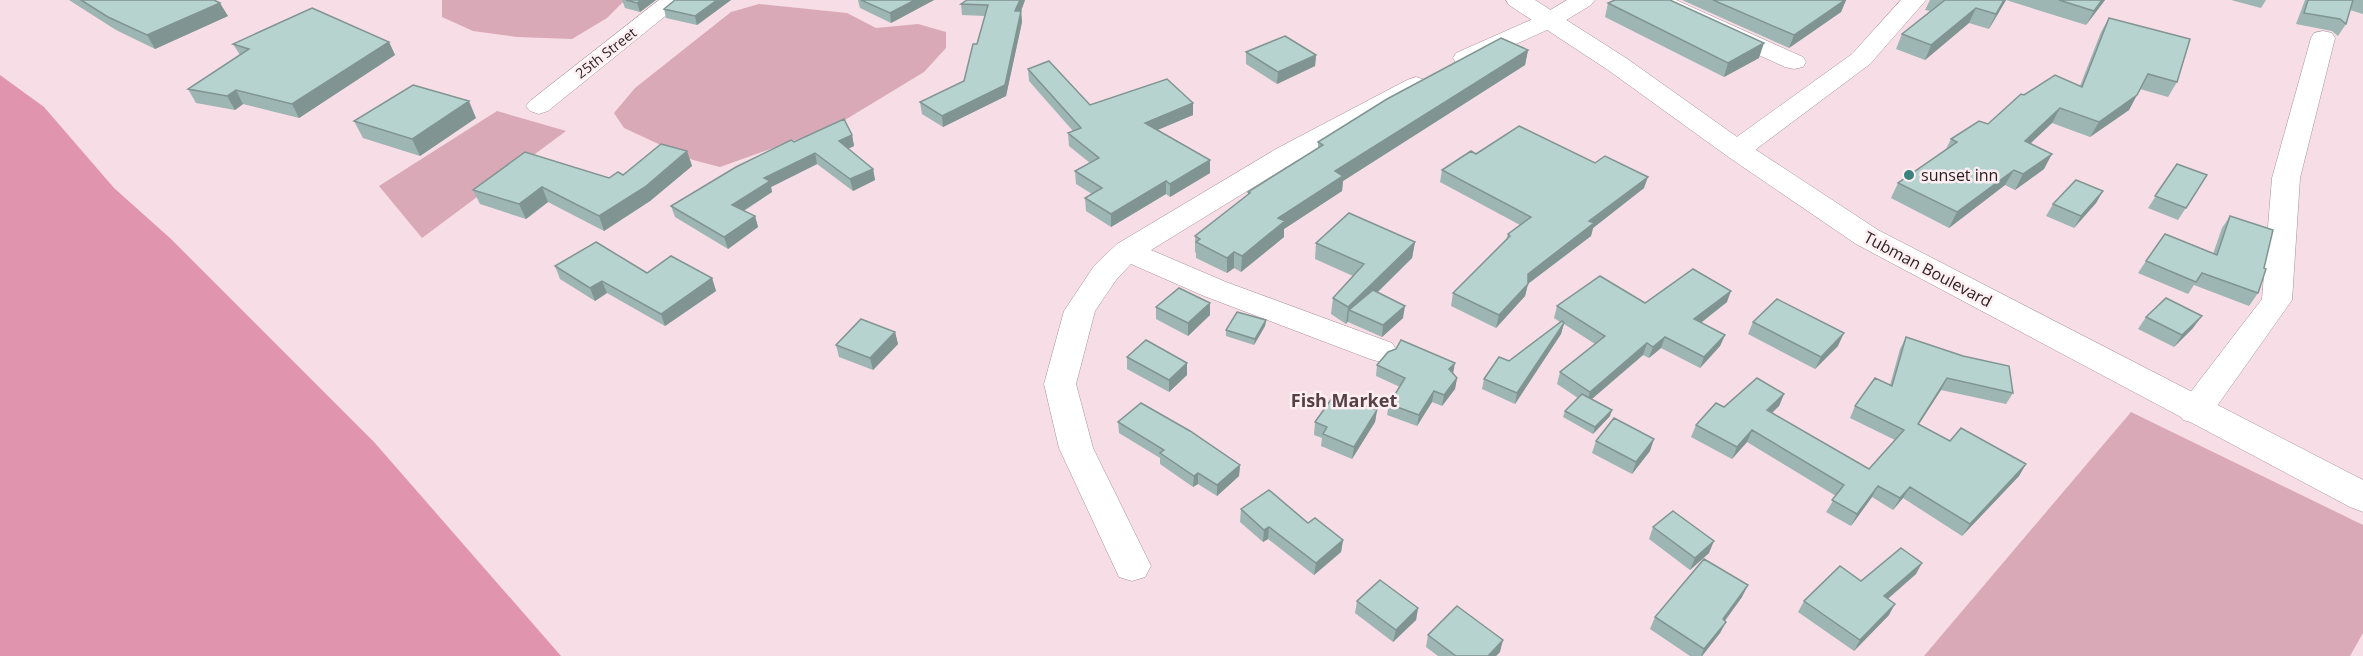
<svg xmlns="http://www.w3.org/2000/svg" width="2363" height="656" viewBox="0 0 2363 656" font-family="'Open Sans',sans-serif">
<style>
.green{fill:#daa9b8}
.water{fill:#e094ad}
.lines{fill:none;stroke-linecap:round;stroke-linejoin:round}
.minor-casing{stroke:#a99198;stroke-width:1}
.trunk-casing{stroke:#a99198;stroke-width:1}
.minor{fill:#fff;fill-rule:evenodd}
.trunk{fill:#fff;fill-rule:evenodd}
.wall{fill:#9db5b3}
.shaded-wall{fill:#809492}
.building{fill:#b7d3d0;stroke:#809492;stroke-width:1.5}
.poi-dot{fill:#3b827e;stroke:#feeef2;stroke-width:2}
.labels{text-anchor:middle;stroke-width:5;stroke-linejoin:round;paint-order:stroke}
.far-street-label{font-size:14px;fill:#271e20;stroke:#feeef2}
.poi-label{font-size:16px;fill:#271e20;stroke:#feeef2;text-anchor:start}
.street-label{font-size:16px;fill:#271e20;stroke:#feeef2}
.neighbourhood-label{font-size:18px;font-weight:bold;fill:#544046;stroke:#feeef2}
</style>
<rect width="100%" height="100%" fill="#f7dde5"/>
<path class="green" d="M442 0H625L607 18 572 39 517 37 473 31 442 17Z
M759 4 847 13 876 28 918 24 946 32V48L924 72 835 126 720 167 693 160 624 128 614 113 635 88 731 12Z
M497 111 566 131 422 238 379 186Z
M2131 412 2363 525V633L2350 656H1924Z"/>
<path class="water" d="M0 75 44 107 114 188 171 239 374 442 561 656H0Z"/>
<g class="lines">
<g class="minor-casing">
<path id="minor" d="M659 0H685L548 111 539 114 530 111 526 106 530 101Z
M1567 0H1595L1591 5 1558 25 1474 63 1465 65 1456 63 1453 58 1456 53 1542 15Z
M1645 0H1676L1803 57 1806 62 1803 67 1794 69 1785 67 1649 5Z
M1901 0H1926L1870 64 1747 156 1737 158 1727 156 1724 150 1727 144 1852 54Z
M2323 31 2332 33 2335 38 2300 178 2292 300 2207 420 2195 423 2183 420 2178 411 2183 402 2262 299 2272 178 2311 38 2314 33Z
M1416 77 1425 80 1429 85 1425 90 1296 161 1151 250 1226 282 1392 343 1397 351 1392 359 1381 362 1370 359 1204 296 1131 264 1116 280 1095 311 1076 384 1093 448 1151 566 1145 577 1132 581 1119 577 1059 448 1044 384 1064 311 1094 266 1117 244 1276 149 1407 80Z"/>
</g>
<g class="trunk-casing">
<path id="trunk" d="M1506 0H1535L1626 58 1747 144 1878 230 2363 480V512L2350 507 1856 244 1727 156 1608 70 1509 5Z"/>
</g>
<use href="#minor" class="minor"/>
<use href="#trunk" class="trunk"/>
</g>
<path class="wall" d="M69 0H214L228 16 155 49 116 30Z
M622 0H656L640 12 625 8Z
M731 0 697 25 666 18 664 9Z
M858 0H934L891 23 860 8Z
M1025 0 1021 11 1022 22 1006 96 943 127 922 114 920 102 964 81 977 44 985 16 962 15 961 4Z
M1682 0H1846L1841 12 1789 48Z
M1930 0H2105L2086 25 2006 0 1989 29 1969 23 1925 60 1896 49 1902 34 1930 11 1925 10Z
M2231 0H2266L2261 8Z
M2305 0H2363V14L2350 10 2346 24 2338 36 2332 31 2296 24Z
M1608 3 1759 58 1724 77 1605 17Z
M2109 18 2177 82 2168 97 2140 89 2129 110 2090 137 2052 123 2031 143 2044 169 2015 190 2005 185 1949 228 1891 198 1898 183 1946 149 1951 139 1988 124 2024 95 2080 86 2101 32Z
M389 42 395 55 299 118 243 104 235 110 196 103 188 89 240 55 233 44Z
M1528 50 1525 65 1343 181 1342 191 1284 229V237L1241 272 1234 268 1227 273 1196 258V253L1195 252V236L1248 195V192L1318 148V142Z
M1246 52 1316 55 1315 66 1277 84 1246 64Z
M1028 69 1090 105 1193 115 1158 130 1210 173 1170 197 1166 194 1111 227 1086 211 1085 198 1092 194 1076 184 1075 171 1090 163 1069 146 1068 133 1073 131 1029 81Z
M476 118 420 156 363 138 354 121Z
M852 135 854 146 848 149 873 169 875 180 853 191 817 164 771 187 772 192 744 211 755 216 758 227 728 249 675 217 671 206 794 142Z
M687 151 692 166 650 201 604 231 548 202 526 219 480 204 473 190 609 178 623 175Z
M1476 154 1644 188 1593 228 1591 236 1528 284 1525 296 1496 328 1451 306 1453 293 1506 240 1508 234 1520 225 1440 182 1442 170Z
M2177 164 2207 175 2178 220 2148 208Z
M2103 191 2096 203 2074 228 2046 216 2053 204Z
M2230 216 2258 293 2249 306 2194 285 2188 294 2138 273 2146 261 2213 254 2222 228Z
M1415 242 1412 258 1378 292 1403 318 1382 337 1348 322V321L1346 324 1331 314 1333 298 1353 276 1315 259 1316 243Z
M555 266 712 278 716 291 665 326 607 293 595 301 560 279Z
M1727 302 1701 323 1725 335 1720 346 1700 368 1661 348 1649 358 1643 355 1592 399 1610 416 1593 434 1563 417 1565 411 1578 398 1557 384 1560 372 1595 344 1564 324 1561 334 1515 404 1482 389 1484 379 1560 322 1554 318 1557 306Z
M1210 303V315L1188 336 1156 319V307Z
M2146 317 2193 328 2174 347 2138 329Z
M1266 320 1265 326 1254 345 1226 336V330Z
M1753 322 1838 346 1815 369 1748 334Z
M895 332 898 344 873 370 839 357 836 345Z
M1906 337 2013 393 2006 404 1941 390 1919 424 1950 441 2026 464 2019 476 1962 536 1903 498 1893 510 1872 497 1851 526 1826 512 1836 496 1747 442 1732 459 1691 437 1696 425 1724 407 1784 394 1779 406 1772 413 1869 469 1895 440 1850 418 1855 406 1890 385 1900 349Z
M1127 357 1187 375 1169 392 1127 369Z
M1377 365 1453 373 1457 378 1455 389 1442 406 1432 402 1417 426 1387 415 1389 404 1400 387 1376 376Z
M1377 410 1375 422 1352 459 1321 446 1322 438 1314 435 1315 422Z
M1118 422 1240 465 1239 476 1217 496 1198 484 1193 487 1160 464V458L1119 433Z
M1596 441 1650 451 1632 474 1592 453Z
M1241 509 1308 523 1343 540 1341 552 1314 575 1268 539 1263 542 1240 522Z
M1653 527 1709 553 1690 570 1649 539Z
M1916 574 1888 599 1889 615 1854 651 1798 612 1804 601 1861 581Z
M1742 597 1725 621 1726 622 1720 633 1702 656H1690L1650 629 1655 617Z
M1357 601 1418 608 1416 620 1393 642 1355 613Z
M1428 635 1500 652 1496 656H1438L1426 647Z"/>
<path class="shaded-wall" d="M641 0H656L640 12 637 3Z
M717 0H731L697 25 695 16Z
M915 0H934L891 23 890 13Z
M1020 0H1025L1017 22 1015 11Z
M1845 0H1846L1841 12 1789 48 1794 35Z
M2004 0H2006L1989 29 1996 14Z
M2102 0H2105L2086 25 2094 11Z
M220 3 228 16 155 49 147 35Z
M1976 8 1969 23 1925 60 1931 45Z
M1021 11 1022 22 1006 96 943 127 942 116Z
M389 42 395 55 299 118 292 104Z
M1764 43 1759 58 1724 77 1728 63Z
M1528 50 1525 65 1343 181 1342 191 1284 229V237L1241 272 1242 256 1278 218 1335 171Z
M1316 55 1315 66 1277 84 1278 72Z
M236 90 243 104 235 110 227 96Z
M2137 95 2129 110 2090 137 2099 122Z
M469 101 476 118 420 156 412 139Z
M1193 103V115L1145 135V123Z
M2060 108 2052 123 2017 156 2025 141Z
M852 135 854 146 841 152 839 141Z
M687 151 692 166 650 201 604 231 599 216Z
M815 153 817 164 771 187 772 192 735 216 732 205 764 178Z
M2052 154 2044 169 2015 190 2023 174Z
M1210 160V173L1170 197V184Z
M873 169 875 180 853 191 850 179Z
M2014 170 2005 185 1949 228 1957 212Z
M1648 177 1644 188 1593 228 1591 236 1525 286 1528 274 1589 221Z
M1166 181V194L1111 227V214Z
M542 187 548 202 526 219 519 204Z
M2103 191 2096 203 2074 228 2081 216Z
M755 216 758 227 728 249 724 237Z
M1415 242 1412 258 1356 313 1349 310 1348 321 1346 324 1348 307Z
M1234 252V268L1227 273V258Z
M712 278 716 291 665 326 661 314Z
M602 281 607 293 595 301 590 288Z
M1528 284 1525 296 1496 328 1499 315Z
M1731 291 1727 302 1690 331 1694 319Z
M1210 303V315L1188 336V323Z
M1405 306 1403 318 1382 337 1383 325Z
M2202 316 2193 328 2174 347 2182 335Z
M1266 320 1265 326 1254 345 1255 339Z
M1564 323 1561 334 1515 404 1517 393Z
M895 332 898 344 873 370 870 358Z
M1844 333 1838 346 1815 369 1821 357Z
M1725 335 1720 346 1700 368 1704 357Z
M1665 337 1661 348 1649 358 1653 347Z
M1647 343 1643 355 1587 403 1590 392Z
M1187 363V375L1169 392V380Z
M1455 363 1453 374 1449 369Z
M1457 378 1455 389 1442 406 1444 395Z
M1947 378 1941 390 1911 436 1918 424Z
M1434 391 1432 402 1417 426 1419 415Z
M1784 394 1779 406 1762 422 1767 410Z
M1377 410 1375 422 1352 459 1354 447Z
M1612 410 1610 416 1593 434 1595 427Z
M1752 430 1747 442 1732 459 1737 447Z
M1654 439 1650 451 1632 474 1636 462Z
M2026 464 2019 476 1962 536 1970 524Z
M1240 465 1239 476 1217 496V485Z
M1198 473V484L1193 487 1194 476Z
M1878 486 1872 497 1851 526 1857 514Z
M1910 487 1903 498 1893 510 1900 498Z
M1269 527 1268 539 1263 542 1264 530Z
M1343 540 1341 552 1314 575 1316 563Z
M1714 541 1709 553 1690 570 1695 558Z
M1922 563 1916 574 1878 607 1884 596Z
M1748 585 1742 597 1717 631 1723 619Z
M1895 604 1889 615 1854 651 1860 640Z
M1418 608 1416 620 1393 642 1396 630Z
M1726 622 1720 633 1702 656H1701L1704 649Z
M1503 640 1500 652 1496 656H1488Z"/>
<path class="building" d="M81 0H214L220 3 147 35 108 17Z
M626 0H641L637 3Z
M675 0H717L695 16 664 9Z
M861 0H915L890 13Z
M967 0H1020L1015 11H1021L1005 85 942 116 920 102 964 81 973 44H977L988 5 961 4Z
M1615 0H1670L1764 43 1728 63 1608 3Z
M1713 0H1845L1794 35Z
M1945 0H2004L1996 14 1976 8 1931 45 1902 34Z
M2059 0H2102L2094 11Z
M2308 0H2353L2346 24 2340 19 2304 13Z
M312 8 389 42 292 104 236 90 227 96 188 89 249 49 233 44Z
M2109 18 2190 39 2177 82 2148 74 2137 95 2099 122 2060 108 2025 141 2052 154 2023 174 2014 170 1957 212 1898 183 1957 142 1951 139 1979 121 1988 124 2021 94 2024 95 2055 75 2082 87Z
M1285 36 1316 55 1278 72 1246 52Z
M1501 38 1528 50 1335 171 1343 176 1278 218 1285 221 1242 256 1234 252 1227 258 1196 242 1200 239 1195 236 1250 193 1248 192 1323 145 1318 142 1387 99Z
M1049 61 1090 105 1167 79 1193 103 1145 123 1210 160 1170 184 1166 181 1111 214 1085 198 1102 188 1075 171 1099 158 1068 133 1081 128 1028 69Z
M413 85 469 101 412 139 354 121Z
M844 119 852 135 839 141 873 169 850 179 815 153 764 178 770 181 732 205 755 216 724 237 671 206 736 167 791 140 794 142Z
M1519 126 1595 163 1605 156 1648 177 1589 221 1594 223 1528 274V284L1499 315 1453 293 1510 236 1508 234 1531 217 1442 170 1471 151 1476 154Z
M661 144 687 151 645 187 599 216 542 187 519 204 473 190 525 152 609 178 618 172 623 175Z
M2177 164 2207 175 2186 208 2155 196Z
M2076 180 2103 191 2081 216 2053 204Z
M1349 213 1415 242 1348 307 1333 298 1364 264 1316 243Z
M2230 216 2273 230 2264 268 2266 269 2258 293 2202 273 2196 282 2146 261 2165 234 2217 255Z
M596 242 647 273 671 256 712 278 661 314 602 281 590 288 555 266Z
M1693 269 1731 291 1694 319 1725 335 1704 357 1665 337 1653 347 1647 343 1590 392 1560 372 1605 336 1557 306 1600 276 1645 303Z
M1179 288 1210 303 1188 323 1156 307Z
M1373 290 1405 306 1383 325 1349 310Z
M2166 298 2202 316 2182 335 2146 317Z
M1777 299 1844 333 1821 357 1753 322Z
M1237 312 1266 320 1255 339 1226 330Z
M861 319 895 332 870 358 836 345Z
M1562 321 1564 323 1517 393 1484 379 1499 357 1509 361Z
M1906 337 1963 356 2009 366 2013 393 1947 378 1918 424 1950 441 1961 428 2026 464 1970 524 1910 487 1900 498 1878 486 1857 514 1832 500 1844 485 1752 430 1737 447 1696 425 1716 403 1724 407 1757 378 1784 394 1767 410 1869 469 1904 430 1855 406 1875 378 1892 386Z
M1146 340 1187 363 1169 380 1127 357Z
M1401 340 1455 363 1449 369 1457 378 1444 395 1434 391 1419 415 1389 404 1405 378 1377 365 1388 352 1396 349Z
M1335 394 1377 410 1354 447 1323 434 1327 427 1315 422Z
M1582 394 1612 410 1595 427 1565 411Z
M1141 403 1190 431 1240 465 1217 485 1198 473 1194 476 1160 453 1164 450 1118 422Z
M1614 418 1654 439 1636 462 1596 441Z
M1269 490 1308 523 1315 518 1343 540 1316 563 1269 527 1264 530 1241 509Z
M1673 511 1714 541 1695 558 1653 527Z
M1901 548 1922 563 1884 596 1895 604 1860 640 1804 601 1840 566 1861 581Z
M1704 559 1748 585 1723 619 1726 622 1704 649 1655 617Z
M1380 580 1418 608 1396 630 1357 601Z
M1457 606 1503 640 1488 656H1456L1428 635Z"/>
<circle class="poi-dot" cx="1909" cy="175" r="6"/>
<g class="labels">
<g class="far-street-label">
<text transform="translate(606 53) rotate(-38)" y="5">25th Street</text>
</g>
<g class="poi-label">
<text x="1921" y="181">sunset inn</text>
</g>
<g class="street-label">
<text transform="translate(1928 269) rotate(28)" y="6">Tubman Boulevard</text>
</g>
<g class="neighbourhood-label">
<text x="1344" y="407">Fish Market</text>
</g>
</g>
</svg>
